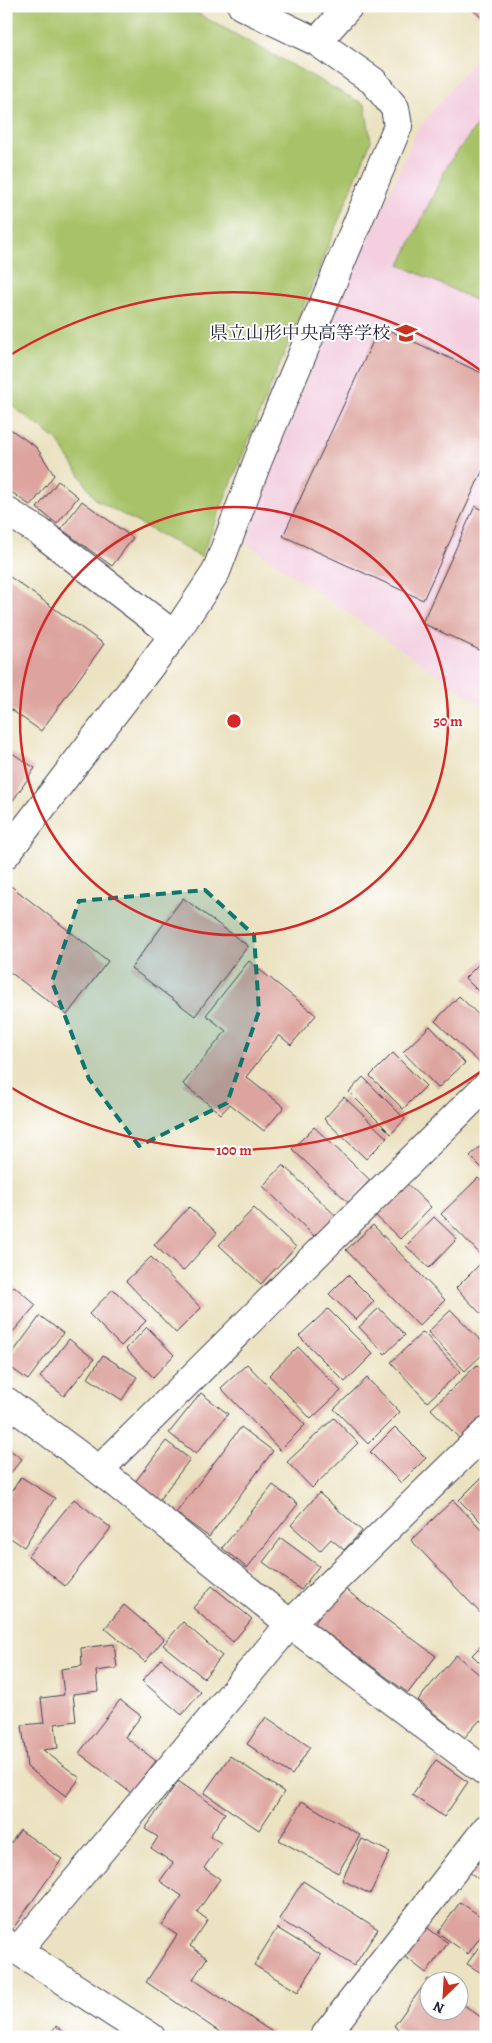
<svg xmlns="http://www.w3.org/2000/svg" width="492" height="2043" viewBox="0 0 492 2043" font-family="Alegreya,'Noto Serif JP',serif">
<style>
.built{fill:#f3cfe0}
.green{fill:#a7c268;stroke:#647252}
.building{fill:#dda49f}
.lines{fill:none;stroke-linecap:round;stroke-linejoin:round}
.minor-casing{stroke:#403f4f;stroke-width:30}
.minor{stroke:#fff;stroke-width:28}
.marked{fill:#0f766e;fill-opacity:0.2;stroke:#0f766e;stroke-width:4;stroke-dasharray:10 6;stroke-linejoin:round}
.ring{fill:none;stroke:#d62828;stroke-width:2.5}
.labels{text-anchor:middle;stroke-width:4;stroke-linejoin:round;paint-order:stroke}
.poi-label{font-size:18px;fill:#22223b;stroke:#fff;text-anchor:end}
.centre{fill:#d62828;stroke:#fff;stroke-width:2.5}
.ring-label{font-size:15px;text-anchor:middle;font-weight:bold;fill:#d62828;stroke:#fff;stroke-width:4;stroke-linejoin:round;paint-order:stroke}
</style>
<rect width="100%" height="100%" fill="#fff"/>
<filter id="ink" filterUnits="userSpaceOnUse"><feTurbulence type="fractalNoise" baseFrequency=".02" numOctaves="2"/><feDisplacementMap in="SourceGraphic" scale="10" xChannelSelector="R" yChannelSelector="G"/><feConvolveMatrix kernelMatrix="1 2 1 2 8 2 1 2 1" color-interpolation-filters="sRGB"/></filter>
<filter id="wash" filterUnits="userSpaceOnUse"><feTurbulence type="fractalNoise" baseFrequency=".0096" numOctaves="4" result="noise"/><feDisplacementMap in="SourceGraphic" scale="20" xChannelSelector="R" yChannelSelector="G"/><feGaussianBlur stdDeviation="1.12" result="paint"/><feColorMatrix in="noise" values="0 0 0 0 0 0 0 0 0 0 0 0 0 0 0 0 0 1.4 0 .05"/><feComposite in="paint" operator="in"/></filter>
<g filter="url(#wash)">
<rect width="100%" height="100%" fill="#ebe2c1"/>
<path class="built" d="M486 46V708L237 537 417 130Z"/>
<path class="green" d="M6 6H174L191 10 365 105 371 141 201 557 96 500 57 440 6 401Z
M486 113V305L400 265 448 164Z"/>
<g id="blocks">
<path class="building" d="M469 6H486V20L485 21Z
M380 326 486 375V463L423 600 283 536Z
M6 426 37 448 54 475 31 506 6 488Z
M58 481 78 497 57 524 37 508Z
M82 501 133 538 112 566 61 529Z
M475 506 486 511V653L422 623Z
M6 574 104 644 41 731 6 706Z
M6 749 35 768 6 811Z
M11 886 108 961 67 1015 6 969V892Z
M183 898 248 946 195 1016 131 968Z
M486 957V999L465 978Z
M249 961 316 1015 291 1045 279 1035 246 1077 284 1107 264 1131 230 1104 221 1114 183 1084 226 1031 206 1015Z
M459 996 486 1022V1069L435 1021Z
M430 1026 465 1063 438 1088 403 1052Z
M393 1053 426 1086 403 1109 370 1076Z
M363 1077 405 1119 391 1134 349 1092Z
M344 1097 387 1138 366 1159 324 1119Z
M314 1127 370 1180 349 1203 292 1149Z
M486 1141V1172L470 1156Z
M283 1165 337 1217 316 1238 263 1186Z
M478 1178 486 1185V1250L481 1255 441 1214Z
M405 1182 431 1207 400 1239 374 1214Z
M189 1207 217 1233 183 1271 154 1245Z
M254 1208 296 1247 261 1284 219 1245Z
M434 1217 457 1239 429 1268 406 1246Z
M373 1225 445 1300 419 1326 346 1250Z
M151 1257 201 1308 176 1333 126 1281Z
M481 1263 486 1267V1309L481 1314 456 1288Z
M348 1275 374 1301 356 1320 329 1294Z
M14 1286 36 1305 6 1340V1296Z
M113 1289 146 1321 121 1346 89 1314Z
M379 1308 405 1335 385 1354 359 1327Z
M328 1309 373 1354 345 1382 299 1336Z
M451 1310 486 1346V1351L465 1371 428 1332Z
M40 1316 63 1333 28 1380 6 1364V1362Z
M147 1327 174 1355 153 1377 126 1349Z
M423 1332 460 1372 427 1402 391 1362Z
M69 1339 94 1359 64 1396 40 1377Z
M298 1347 341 1391 311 1419 269 1375Z
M103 1355 137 1377 122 1400 88 1378Z
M247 1364 305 1425 280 1450 221 1388Z
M477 1365 486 1374V1414L460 1439 431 1409Z
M367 1378 400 1412 368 1444 334 1409Z
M201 1393 228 1414 196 1454 169 1433Z
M334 1418 358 1443 312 1488 287 1462Z
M241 1427 273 1451 209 1537 176 1513Z
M395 1427 426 1458 401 1483 370 1452Z
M166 1441 190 1459 159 1500 135 1482Z
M6 1447 22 1459 6 1479Z
M21 1477 55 1498 24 1547 6 1535V1500Z
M481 1478 486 1483V1527L459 1500Z
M273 1485 298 1504 247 1568 222 1548Z
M319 1493 362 1531 344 1550 331 1539 320 1551 291 1525Z
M74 1499 111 1528 65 1586 28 1556Z
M453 1500 486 1534V1619L411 1540Z
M281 1538 319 1566 301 1590 263 1562Z
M212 1586 252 1619 233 1642 193 1608Z
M342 1587 436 1656 408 1693 314 1624Z
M124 1605 164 1639 145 1662 105 1628Z
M183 1622 222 1656 204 1678 163 1645Z
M486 1641V1669L472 1655Z
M114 1644 117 1668 96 1671 98 1691 73 1694 76 1721 55 1724 58 1748 43 1750 80 1778 66 1796 27 1767 22 1725 44 1723 41 1698 64 1695 61 1669 82 1666 81 1648Z
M456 1655 486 1680V1725L480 1720 464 1738 418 1700Z
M161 1659 201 1692 182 1715 142 1681Z
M120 1700 141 1716 125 1737 156 1761 131 1793 79 1753Z
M266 1717 310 1747 292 1775 247 1744Z
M230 1756 284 1792 259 1830 204 1793Z
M436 1760 468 1782 444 1817 412 1795Z
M178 1781 225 1813 210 1836 221 1843 204 1868 220 1879 197 1912 208 1920 190 1946 207 1958 193 1979 272 2032 269 2037H227L146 1982 177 1935 162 1925 182 1896 160 1881 173 1863 151 1848 158 1837 145 1829Z
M302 1801 360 1835 338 1873 279 1840Z
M20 1830 62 1859 12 1930 6 1926V1850Z
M362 1839 390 1852 370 1894 342 1880Z
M486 1850V1884L469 1872Z
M303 1881 378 1929 354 1966 279 1919Z
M460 1902 486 1920V1929L468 1954 438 1933Z
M425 1926 448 1943 426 1973 403 1955Z
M277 1928 321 1955 298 1992 254 1965Z
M486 1936V1976L467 1964Z
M428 1979 430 1980V2010H460V2002L486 2021V2037H409L394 2026Z
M56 2026 70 2037H47Z"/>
</g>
</g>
<g filter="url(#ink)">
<use href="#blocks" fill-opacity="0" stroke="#403f4f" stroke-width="1"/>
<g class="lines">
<g class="minor-casing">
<path id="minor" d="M317 42 349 6
M6 511 40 532 174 635
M6 854 174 635 216 572 258 460 398 126 395 108 373 81 317 42 242 6
M6 1401 99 1470 290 1624 486 1772
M99 1470 486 1086
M6 1943 151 2037
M18 1950 290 1624 486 1432
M324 2037 486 1829"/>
</g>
<use href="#minor" class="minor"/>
</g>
</g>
<path class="marked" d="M205 890 254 935 259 1011 227 1103 139 1146 89 1079 52 982 79 901Z"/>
<g class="ring">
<circle cx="234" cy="721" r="214"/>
<path d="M483 1070A429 429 0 0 1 7 1085M7 357A429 429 0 0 1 483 372"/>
</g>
<defs>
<g id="school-bare" transform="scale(1.725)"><path d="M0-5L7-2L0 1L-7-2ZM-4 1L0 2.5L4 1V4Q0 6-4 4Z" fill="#c8321e" stroke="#fff" stroke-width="2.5" paint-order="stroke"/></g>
</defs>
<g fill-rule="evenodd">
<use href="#school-bare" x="406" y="333"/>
</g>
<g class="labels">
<g class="poi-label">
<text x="390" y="339">県立山形中央高等学校</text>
</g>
</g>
<circle cx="234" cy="721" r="8" class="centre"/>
<g class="ring-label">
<text x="448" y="726">50 m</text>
<text x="234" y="1155">100 m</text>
</g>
<rect width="492" height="2043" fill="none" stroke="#fff" stroke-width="25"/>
<g transform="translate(444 1996) rotate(205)"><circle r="24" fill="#ffffff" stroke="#a7a7b1"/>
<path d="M0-4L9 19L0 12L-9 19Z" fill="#c8321e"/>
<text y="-8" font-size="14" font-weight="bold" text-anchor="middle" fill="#22223b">N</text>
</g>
</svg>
